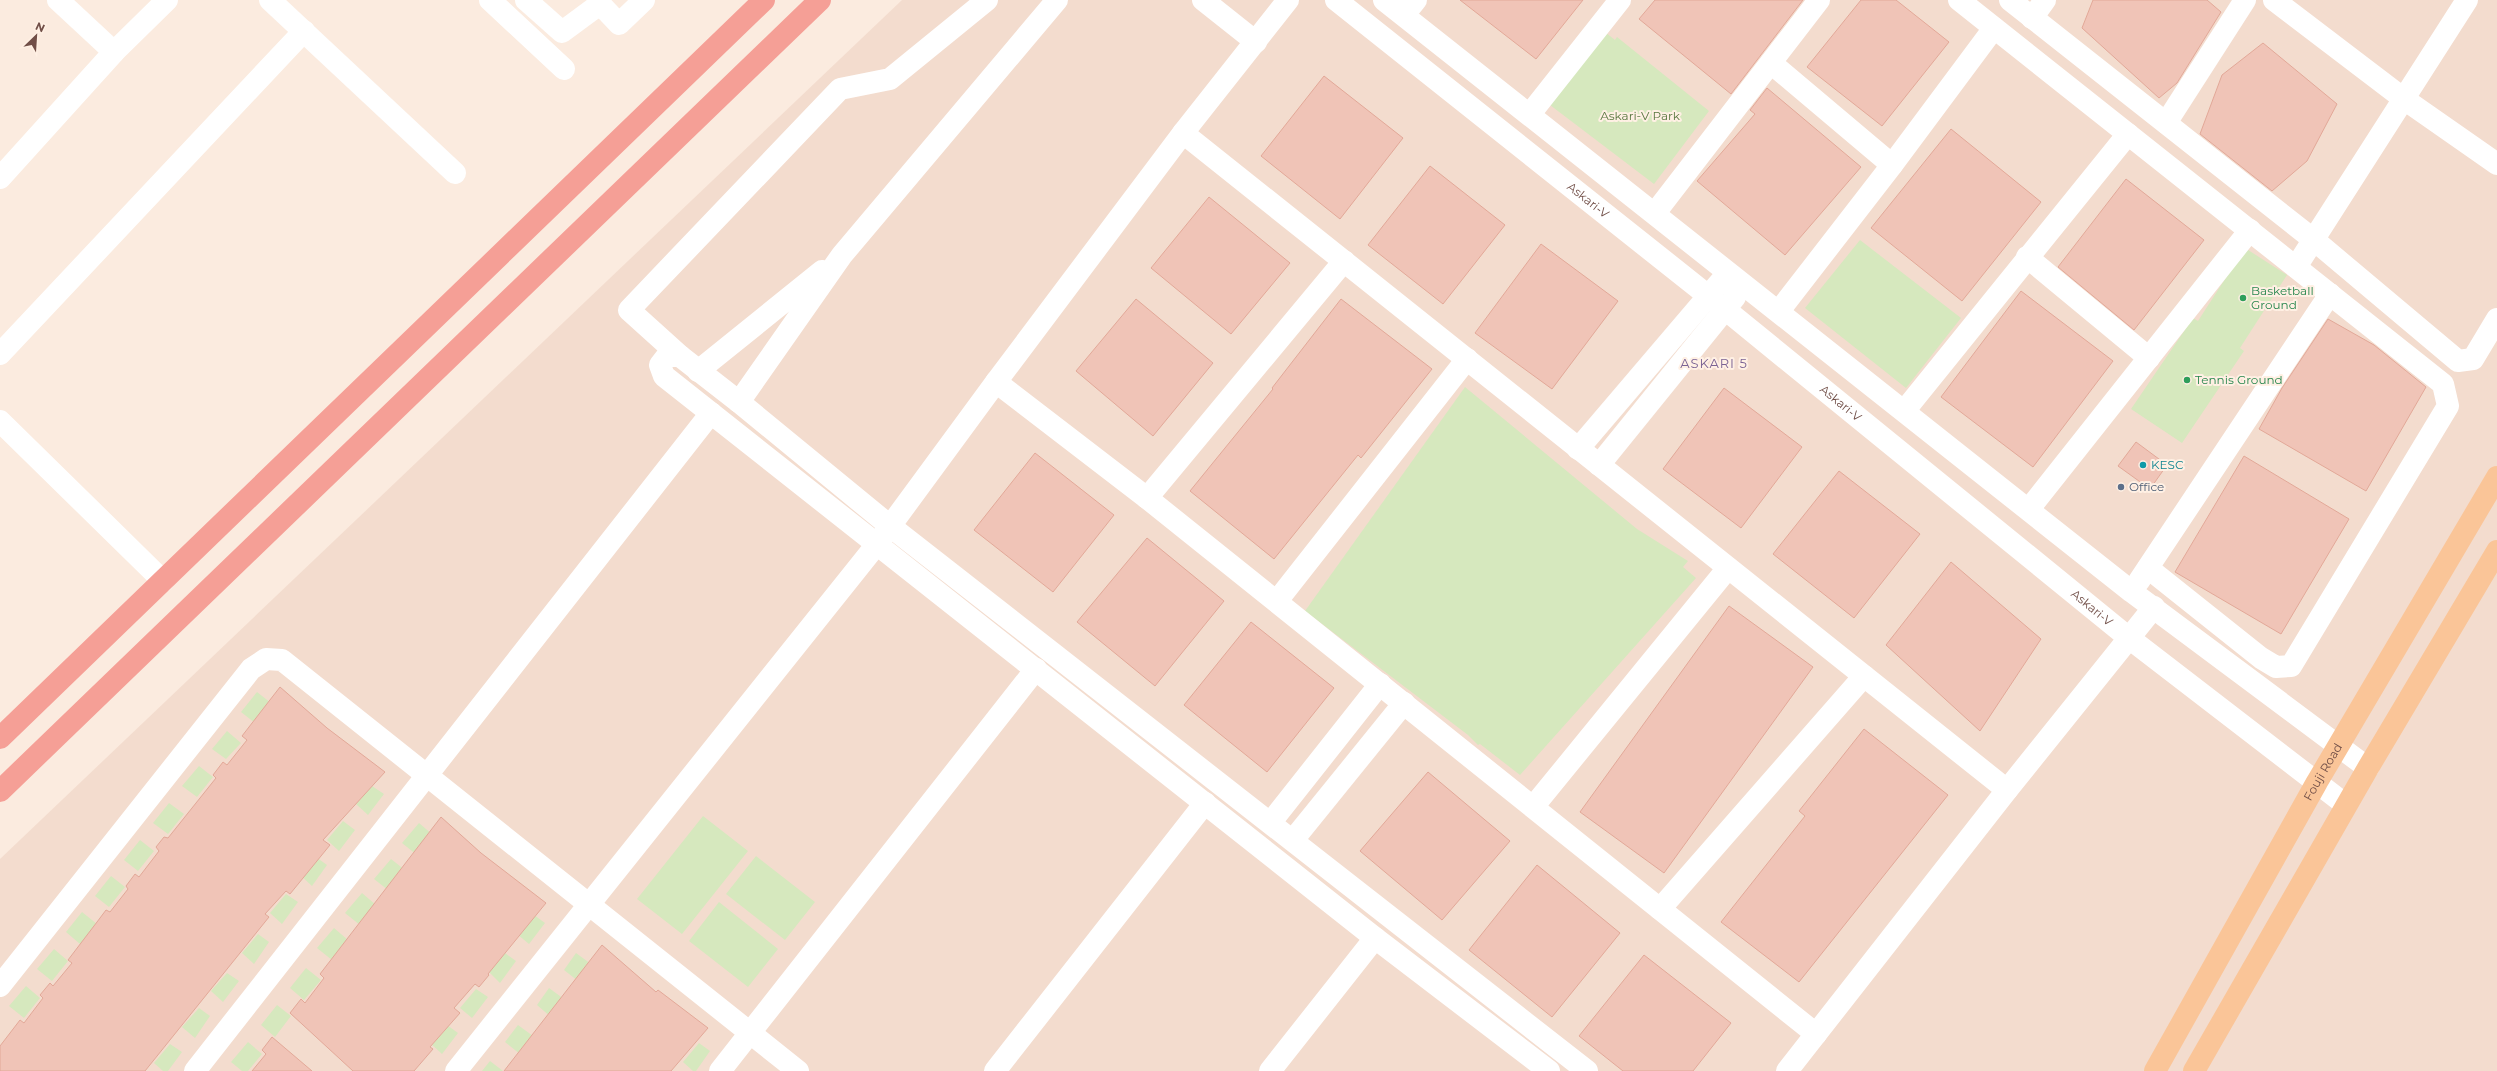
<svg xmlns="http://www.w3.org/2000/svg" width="2497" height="1071" viewBox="0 0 2497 1071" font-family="Montserrat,sans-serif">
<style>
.residential{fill:#f3dcce}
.green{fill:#d6e8be}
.building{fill:#f0c4b7;stroke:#e2a898}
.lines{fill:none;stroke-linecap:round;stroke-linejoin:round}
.minor{stroke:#fff;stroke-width:22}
.major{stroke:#fac598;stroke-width:22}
.highway{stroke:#f59f96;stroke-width:22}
.leisure-dot{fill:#2e9e5b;stroke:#fff0e4;stroke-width:1.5}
.culture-dot{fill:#0f9aa8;stroke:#fff0e4;stroke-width:1.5}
.service-dot{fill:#5c6f8a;stroke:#fff0e4;stroke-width:1.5}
.labels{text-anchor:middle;stroke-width:4;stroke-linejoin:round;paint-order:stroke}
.park-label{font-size:12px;fill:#597740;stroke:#fff0e4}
.street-label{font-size:12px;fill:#714f48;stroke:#fff0e4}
.leisure-label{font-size:12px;fill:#27864d;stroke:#fff0e4;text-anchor:start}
.culture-label{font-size:12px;fill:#0d838f;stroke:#fff0e4;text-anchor:start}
.service-label{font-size:12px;fill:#4e5e75;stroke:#fff0e4;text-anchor:start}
.neighbourhood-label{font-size:13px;letter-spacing:1px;fill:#7b6394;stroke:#fff0e4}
</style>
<rect width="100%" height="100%" fill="#fbebdf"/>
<path class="residential" d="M902 0H2497V1071H0V859Z"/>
<path class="green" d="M1605 32 1615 40 1617 37 1709 111 1654 184 1550 105Z
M1860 240 1961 318 1906 388 1805 308Z
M2245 248 2287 275 2240 348 2244 351 2182 443 2131 409 2193 318 2198 321Z
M1465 387 1637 529 1688 561 1683 567 1696 578 1520 775 1480 744 1478 745 1468 735 1305 611Z
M257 692 271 703 255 723 241 712Z
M227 731 241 743 226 759 212 749Z
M199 766 213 777 197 797 182 786Z
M372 786 384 794 368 815 356 804Z
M169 803 184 814 168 834 153 823Z
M703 816 748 851 682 934 637 899Z
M343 821 355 830 339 851 327 840Z
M419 823 433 835 417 855 402 843Z
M140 840 154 851 138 871 124 860Z
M756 856 815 902 785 940 726 894Z
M316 857 327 865 312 886 300 875Z
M391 859 405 870 388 890 374 879Z
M111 876 125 887 109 907 95 896Z
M362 893 376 905 360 925 345 913Z
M286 894 298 902 282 924 270 913Z
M719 902 778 949 748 987 689 941Z
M82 912 97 924 80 944 66 932Z
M534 915 545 923 529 944 517 934Z
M334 928 348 940 332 960 317 948Z
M258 934 269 942 254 964 242 953Z
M54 949 68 961 52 981 37 969Z
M505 953 516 961 500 983 489 972Z
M576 953 591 964 578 981 564 970Z
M306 968 321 980 304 1000 290 988Z
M227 973 239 981 223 1002 211 991Z
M26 986 40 998 24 1018 9 1006Z
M549 988 564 999 551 1017 537 1005Z
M476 989 488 997 472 1018 460 1008Z
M277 1005 291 1016 275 1037 261 1025Z
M199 1008 210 1016 195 1038 182 1027Z
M447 1025 458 1033 442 1054 430 1043Z
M518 1025 533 1036 520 1054 505 1042Z
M248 1042 262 1054 248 1071H242L231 1062Z
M699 1043 710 1051 696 1071H693L683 1062Z
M170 1044 182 1052 168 1071H163L154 1063Z
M490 1061 503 1071H482Z"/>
<path class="building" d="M1460 0H1583L1536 59Z
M1655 0H1803L1731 94 1639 19Z
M1861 0H1896L1949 42 1882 126 1807 67Z
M2093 0H2207L2221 12 2177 83 2159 98 2082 28Z
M2263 43 2337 104 2307 161 2272 191 2200 134 2222 75Z
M1324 76 1403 138 1340 219 1261 156Z
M1767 88 1861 167 1785 255 1697 181 1755 114 1750 110Z
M1951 129 2041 202 1962 301 1871 228Z
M1430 166 1505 225 1443 304 1368 245Z
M2126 179 2204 240 2134 330 2058 267Z
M1209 197 1290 263 1231 334 1151 268Z
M1541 244 1618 301 1552 389 1475 333Z
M2021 291 2113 361 2033 467 1941 397Z
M1136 299 1213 363 1153 436 1076 371Z
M1341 299 1432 369 1361 458 1358 455 1274 559 1190 491 1273 389 1272 388Z
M2328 319 2374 345 2426 387 2366 491 2259 429 2282 388Z
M1724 388 1802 447 1741 528 1663 469Z
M2136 442 2167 465 2150 489 2118 466Z
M1035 453 1114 515 1053 592 974 530Z
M2244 456 2349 519 2281 634 2175 572Z
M1839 471 1920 534 1854 618 1773 554Z
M1147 538 1224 601 1155 686 1077 622Z
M1951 562 2041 639 1980 731 1886 645Z
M1729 606 1813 667 1664 873 1580 812Z
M1251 622 1334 688 1267 772 1184 705Z
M280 687 327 728 385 772 323 840 330 845 290 894 286 891 265 914 269 917 145 1071H0V1046L20 1020 24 1023 43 998 40 995 50 983 53 986 72 963 68 960 97 922 106 910 110 912 128 889 126 886 135 874 139 877 159 851 156 847 164 837 168 838 216 778 213 775 223 762 227 765 247 740 242 736Z
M1864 729 1948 795 1799 982 1721 922 1805 816 1799 811Z
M1428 772 1510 841 1442 920 1360 851Z
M441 817 481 853 546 903 488 974 489 975 479 987 475 984 454 1008 460 1013 430 1047 433 1049 414 1071H353L290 1013 301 999 305 1003 324 978 320 974Z
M1537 865 1620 933 1552 1017 1469 950Z
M602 945 656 992 658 990 708 1028 671 1071H504Z
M1644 955 1731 1023 1693 1071H1623L1579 1036Z
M272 1037 312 1071H252L266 1054 262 1050Z"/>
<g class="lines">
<g class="minor">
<path d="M58 0 114 52"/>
<path d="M270 0 455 173"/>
<path d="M490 0 564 69"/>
<path d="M526 0 562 32 600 4 619 24 644 0"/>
<path d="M1203 0 1256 42"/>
<path id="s1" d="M1336 0 1726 310 2129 638 2346 805"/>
<path d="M1384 0 2132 592 2368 768"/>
<path d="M1959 0 2443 384 2448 406 2291 666 2276 667 2261 658 2148 568"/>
<path d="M2010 0 2314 240 2458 361 2473 359 2497 319"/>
<path d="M2274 0 2404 99 2497 164"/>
<path d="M1404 15 1416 0"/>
<path d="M2032 18 2045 0"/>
<path d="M1771 63 1892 165"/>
<path d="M1530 114 1620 0"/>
<path d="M2166 123 2245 0"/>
<path d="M1183 133 2007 790"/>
<path d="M0 178 114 52 167 0"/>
<path d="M1655 213 1819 0"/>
<path d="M2027 257 2149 358"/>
<path d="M2296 267 2467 0"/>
<path d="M1779 311 1892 165 1994 28"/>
<path d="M0 354 304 31"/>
<path d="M680 356 629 310 840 89 890 79 987 0"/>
<path d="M698 371 822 271"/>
<path d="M996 382 1147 498 1816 1034"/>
<path d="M739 402 842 255 1057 0"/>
<path d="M1905 410 2128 134"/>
<path d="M0 421 163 581"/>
<path d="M1578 449 1728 273"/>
<path d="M1599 465 1735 297"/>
<path d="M1147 498 1344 261"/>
<path d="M2029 509 2250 230"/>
<path d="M2139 581 2330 294"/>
<path d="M1277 601 1467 359"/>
<path d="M1533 807 1728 568"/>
<path d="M1271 822 1380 684"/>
<path d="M1293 840 1404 703"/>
<path d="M1660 909 1864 676"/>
<path d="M0 986 251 669 266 659 282 660 798 1071"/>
<path d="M195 1071 711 413"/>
<path d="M456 1071 877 544 996 382 1183 133 1288 0"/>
<path d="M720 1071 1036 669"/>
<path d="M995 1071 1205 803"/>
<path d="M1270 1071 1375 938"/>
<path d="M1549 1071 1375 938 664 376 660 365 667 356H680L739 402 890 526 1587 1071"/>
<path d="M1787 1071 2007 790 2154 607"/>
</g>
<g class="major">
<path id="s2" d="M2155 1071 2317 782 2497 477"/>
<path d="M2194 1071 2368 768 2497 551"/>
</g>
<path class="highway" d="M0 738 764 0
M0 791 820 0"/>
</g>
<g class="leisure-dot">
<circle cx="2243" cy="298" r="4"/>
<circle cx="2187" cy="380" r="4"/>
</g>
<circle class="culture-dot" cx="2143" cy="465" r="4"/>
<circle class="service-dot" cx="2121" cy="487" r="4"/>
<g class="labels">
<g class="park-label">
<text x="1640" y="120">Askari-V Park</text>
</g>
<g class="street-label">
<text dy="4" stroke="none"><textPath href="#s1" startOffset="322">Askari-V</textPath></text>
<text dy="4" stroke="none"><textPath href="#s1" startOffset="646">Askari-V</textPath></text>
<text dy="4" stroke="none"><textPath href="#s1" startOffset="970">Askari-V</textPath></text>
<text dy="4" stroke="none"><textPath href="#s2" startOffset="343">Fouji Road</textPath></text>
</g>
<g class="leisure-label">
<text x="2251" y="295">Basketball<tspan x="2251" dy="14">Ground</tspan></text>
<text x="2195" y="384">Tennis Ground</text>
</g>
<g class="culture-label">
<text x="2151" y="469">KESC</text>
</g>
<g class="service-label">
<text x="2129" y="491">Office</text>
</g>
<g class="neighbourhood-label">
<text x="1714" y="368">ASKARI 5</text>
</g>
</g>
<g transform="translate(36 36) rotate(25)" stroke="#fff0e4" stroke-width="3" paint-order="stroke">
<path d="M0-3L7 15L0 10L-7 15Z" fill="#714f48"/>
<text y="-6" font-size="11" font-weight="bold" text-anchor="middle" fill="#714f48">N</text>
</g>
</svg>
